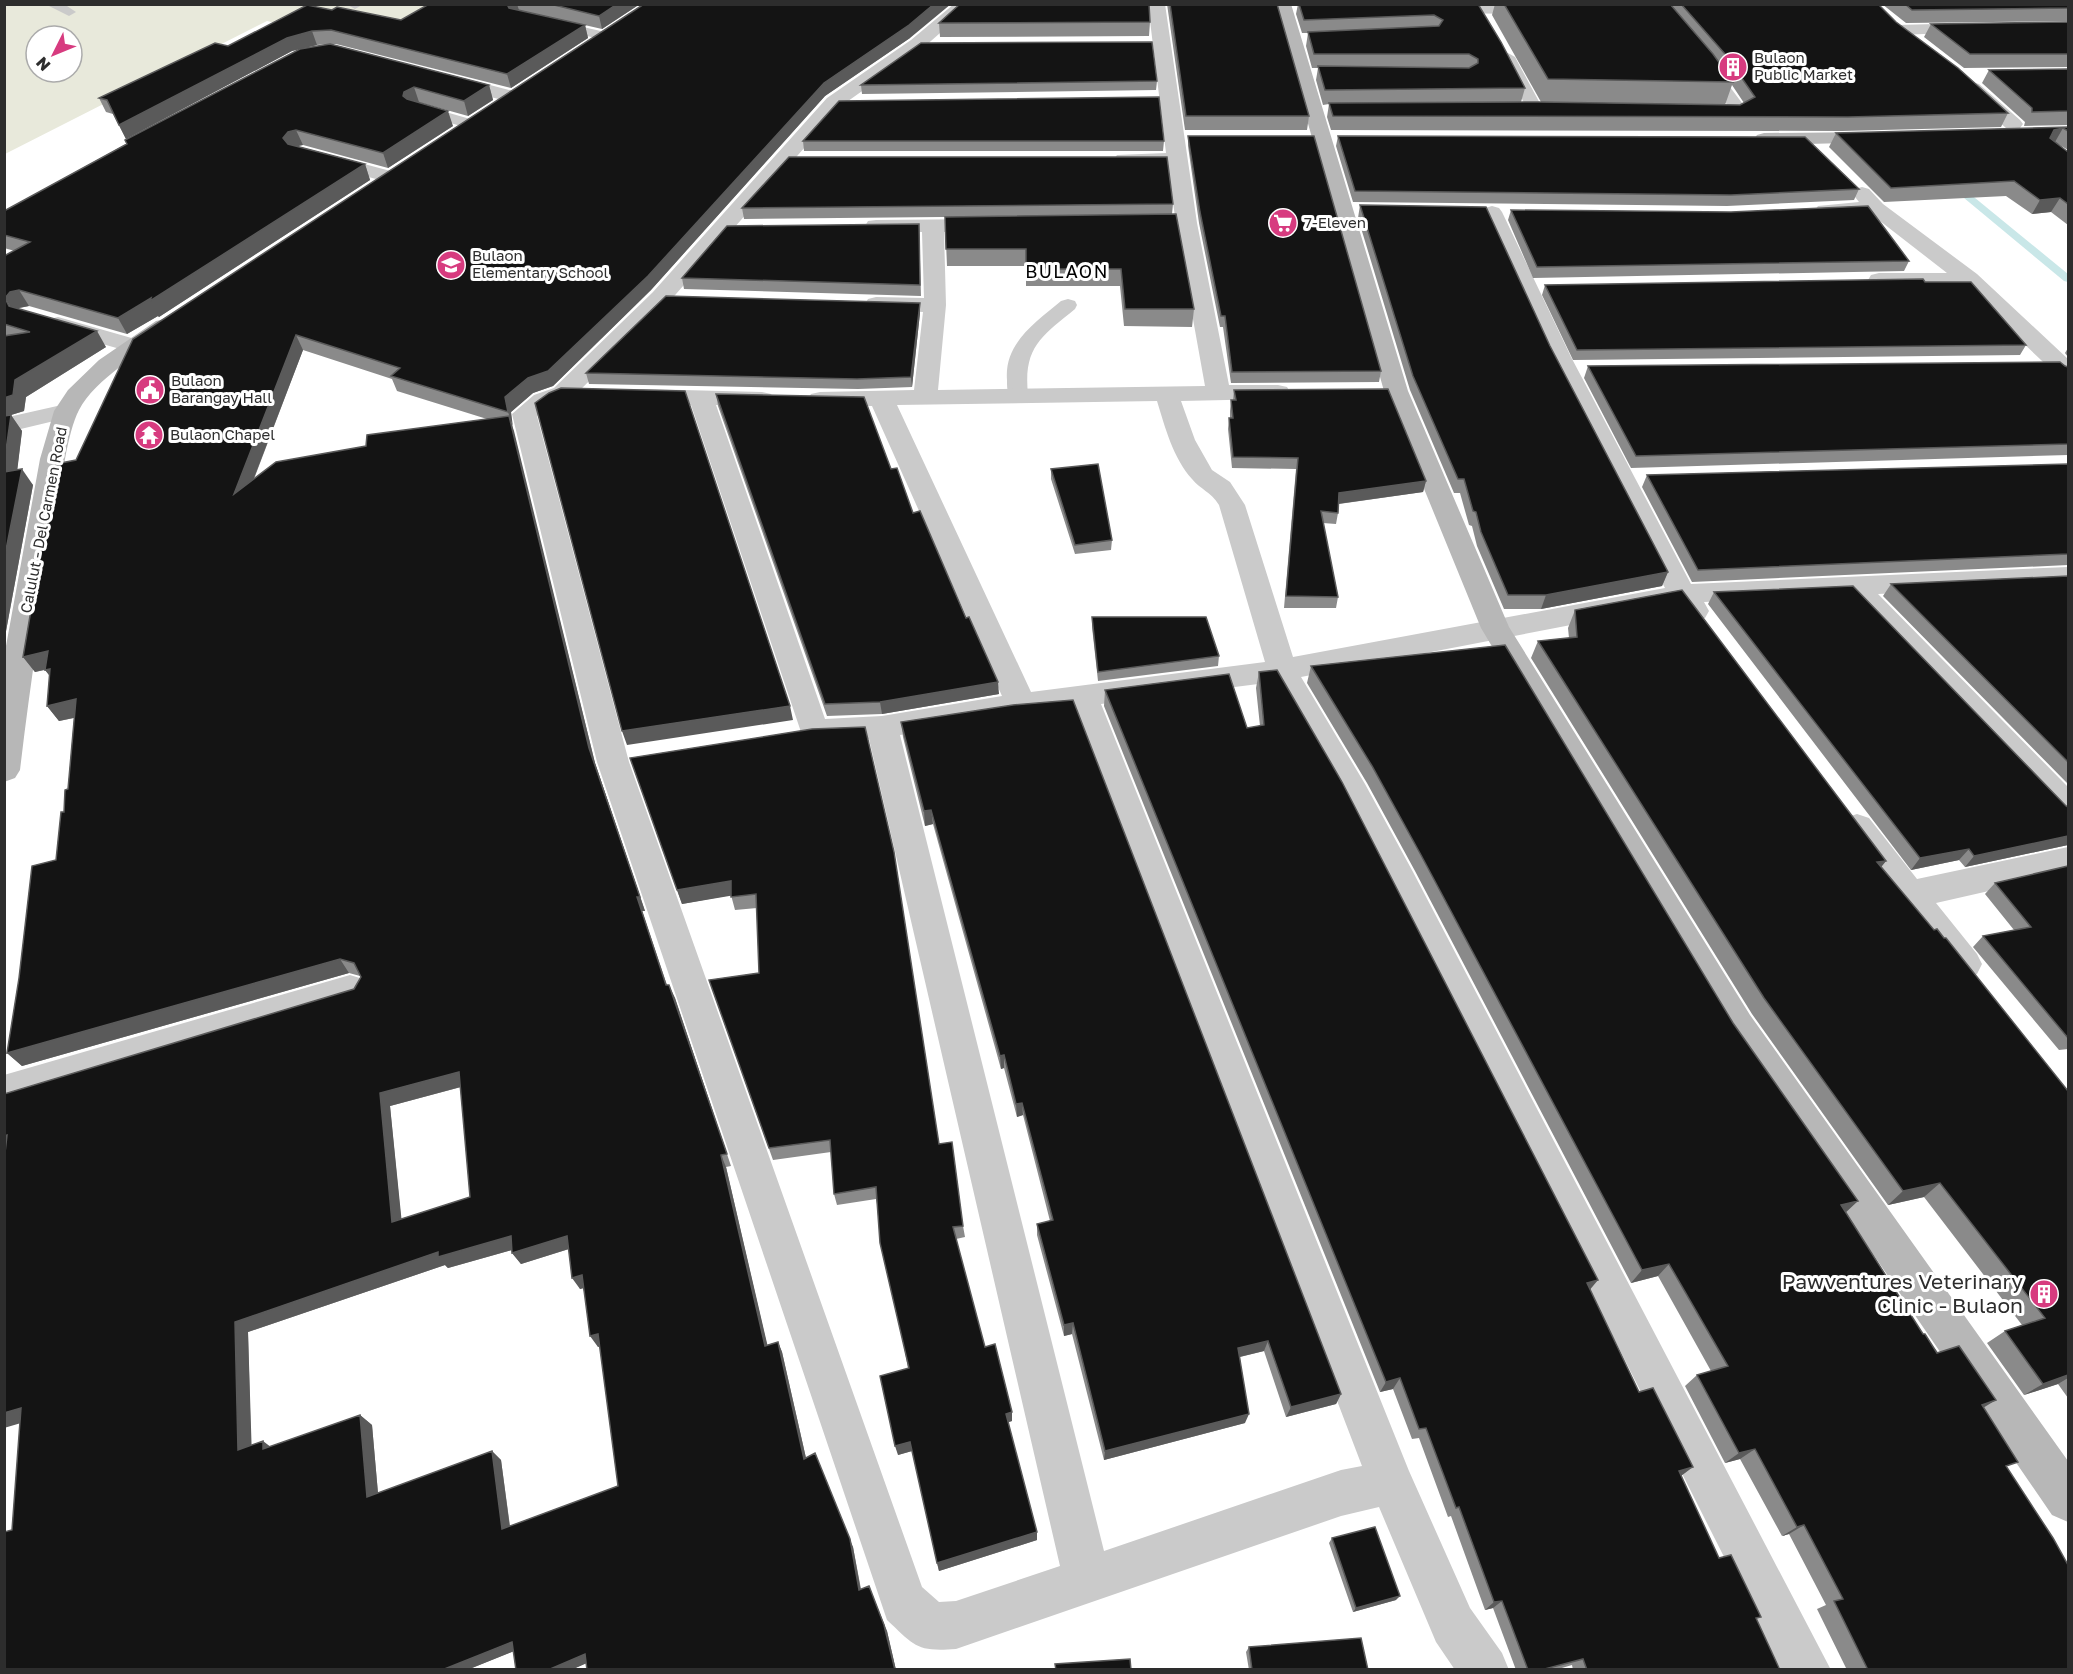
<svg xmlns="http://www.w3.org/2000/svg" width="2073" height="1674" viewBox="0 0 2073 1674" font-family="'Golos Text',sans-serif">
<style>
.green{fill:#e8e9db;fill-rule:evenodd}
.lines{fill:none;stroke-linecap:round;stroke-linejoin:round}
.stream{fill:#c9e7e8;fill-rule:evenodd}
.lane{fill:#cacaca;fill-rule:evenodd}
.street{fill:#cacaca;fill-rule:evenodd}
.secondary{fill:#b7b7b7;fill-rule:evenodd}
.wall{fill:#8a8a8a;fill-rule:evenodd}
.shaded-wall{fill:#5a5a5a}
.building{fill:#141414;stroke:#5a5a5a;stroke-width:1.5;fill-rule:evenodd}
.labels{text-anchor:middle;stroke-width:6;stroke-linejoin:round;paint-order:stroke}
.far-poi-label{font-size:15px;fill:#2d2d2d;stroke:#fff;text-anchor:start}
.far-street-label{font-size:15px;fill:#2d2d2d;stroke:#fff}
.far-quarter-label{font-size:18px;letter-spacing:1.5px;fill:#000;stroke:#fff}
.near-poi-label{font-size:21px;fill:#2d2d2d;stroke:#fff;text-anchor:end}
</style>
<rect width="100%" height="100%" fill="#fff"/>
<path class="green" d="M5 5H449L378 45 267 21 5 154ZM36 36H72V72H36Z"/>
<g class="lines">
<path class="stream" d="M1952 184H1958L2068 274V282L2064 281 1952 188Z"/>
<path class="lane" d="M45 4H64L76 12 69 16Z
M346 4H362V5L355 9Z
M1444 6H1528L1535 10 1528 14 1439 13 1437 10Z
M552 20 614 34 616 37 609 41 547 27 545 24Z
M1508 53 1515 57 1543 109 1540 112 1535 114 1527 109 1501 57Z
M1707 62 1712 63 1745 107 1747 110 1745 113 1703 114 1701 111 1703 108 1728 106 1700 66Z
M418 104 477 121 479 124 471 129 413 112 410 109Z
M1068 299 1075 301 1077 305 1075 309C1042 336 1023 347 1028 394L1025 398H1011C1007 393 1007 387 1007 380 1004 343 1036 322 1061 301Z"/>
<path class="street" d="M954 4H973L923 48 841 106 669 302 572 398 552 405 537 416 629 762 922 1587 939 1602 956 1601 1060 1566 869 739 814 741 803 738 691 405 634 401 631 396 634 391 643 389 762 392 771 394 774 399 771 404 762 406 716 405 825 719 882 716 1002 696 872 406H820L811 404 808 399 811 394 820 392 914 390 923 312 868 309 865 304 868 299 876 297 924 298 922 232 868 231 865 226 868 221 876 220 989 219 997 220 1000 225 997 230 944 232 946 305 938 390 1205 386 1177 230 1126 229 1123 224 1126 219 1175 217 1168 165H1124L1117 163 1114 159 1117 155 1166 153 1148 4H1165L1197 223 1229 385H1278L1287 387 1290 392 1287 397 1278 399 1181 401 1195 440 1212 470 1230 482 1245 505 1293 657 1665 588C1600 464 1536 341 1482 212L1485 208 1492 206 1499 208 1502 212 1571 357 1691 584 2068 567V585L1878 594 2068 787V819L2057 816 1847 596 1704 602 1709 611 1705 618C1689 622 1684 617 1675 605L1301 677 1365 784 1413 872 1831 1670H1781L1384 882 1340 797 1274 682 1101 704 1409 1471 1470 1608 1502 1653 1509 1670H1455L1436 1642 1379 1507 1341 1516 956 1649C916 1652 915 1646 887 1620L597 762 512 414 534 395 554 388 653 292 827 98 911 40ZM1157 401C1165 427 1173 458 1192 479 1201 490 1210 491 1219 505L1265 662 1031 692 897 405ZM1072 708 1362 1466 1341 1470 1104 1551 900 735Z
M1971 23 1977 24 1980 28 1977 32 1898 35 1892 34 1889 30 1892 26 1898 25Z
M448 74 521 93 523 97 521 101 514 103 441 84 439 80 441 76Z
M1972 82 1979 84 2020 120 2023 124 2020 128H2006L1965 92 1963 88 1965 84Z
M323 153 398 173 401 177 398 181 391 183 316 163 313 159 316 155Z
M1862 187 1869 189 1883 204 1977 274 2068 359V379L2059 377 1963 286 1879 287 1871 285 1868 280 1871 275 1879 273H1947L1871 214 1825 216 1818 214 1815 210 1818 206 1859 202 1852 193 1855 189Z
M58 317 142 341 146 346 142 351 134 353 50 329 46 324 50 319Z
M66 404 75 406 78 411 75 416 4 433V418Z
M1857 814 1869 818 1917 879 2068 847V873L1936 903 1977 954 1982 964 1977 974 1964 979 1951 974 1845 836 1841 827 1845 818Z
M350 975 363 979 368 990 363 1001 4 1109V1075Z"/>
<path class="secondary" d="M1274 4H1291L1408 391 1509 627 1750 1015 2068 1461V1522L2052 1515 1724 1037 1481 628 1384 391Z
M1878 132 1885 134 1888 138 1885 142 1764 145 1757 143 1754 139 1757 135 1764 133Z
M164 319 172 321 176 326 172 331C144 350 95 379 79 410 66 435 61 488 56 517 43 601 30 685 20 770L15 778 4 782V657L40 459 54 411 68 390 99 360 156 321Z"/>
</g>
<path class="wall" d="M429 4H640L602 29 519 10 585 25 588 38 511 88 336 44H331L489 85 493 100 468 116 418 102 453 126 388 168 303 145 297 146 365 164 370 180 159 317 158 316 127 334 29 306 19 308V309L106 347 26 397 24 411 11 415 22 431 17 470 33 485 4 642V256L15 251 4 248V211L299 49 292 51 126 139 113 114 106 112 99 98 228 46 332 10 401 20ZM326 44 305 48 317 45Z
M644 4 910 38 825 96 651 290 553 386 533 393 511 412 512 427 595 763 645 911H642L667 985 675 998 731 1166 726 1167 767 1345 778 1342 782 1352 806 1458 853 1547 861 1589 887 1631 896 1670H587L586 1663 571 1670H516L514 1651 467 1670H4L12 1530 20 1424 6 1144 4 1143V1094L354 989 361 977 360 976 349 973 22 1066 7 1053 56 860 68 789 74 718 59 721 47 706 50 676 45 670 35 672 23 657 76 460ZM303 350 392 379 397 391 487 419 366 446 254 479ZM461 1087 470 1197 401 1219 390 1106ZM569 1249 580 1289 583 1288 598 1347 600 1346 618 1486 510 1526 501 1460 492 1451 378 1493 372 1425 360 1415 271 1447 251 1445 248 1332 445 1265 448 1268 512 1250V1253L521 1264Z
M1167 4H1277L1309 116 1307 130H1185Z
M1298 4H1478L1525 88 1521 102 1455 103 1740 105 1744 103 1732 85 1725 105 1541 102 1492 15 1495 4H1878L1896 22 2008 113 2001 127 1842 131 1331 130 1327 117 1329 104 1323 105 1316 80 1318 68H1312L1306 46 1308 33H1302L1296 14Z
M1882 4H2068V21L1906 23Z
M1150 22 1149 36 940 37 939 23Z
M2068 22V67L1964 68 1924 37 1931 24Z
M2068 69V125L2024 126 2025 122 1982 83 1989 70Z
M1157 81 1156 90 862 94 861 85Z
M2068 127V150L2058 144 2068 152V225L2051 212 2032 214 2006 196 1884 202 1829 147 1836 133Z
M1188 136 1381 371 1379 382 1231 383 1223 327H1220L1199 223 1188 146Z
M1338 136 1859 189 1854 200 1727 206 1353 202 1336 146Z
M803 141H1164L1163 151H804Z
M1173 204 1172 214 1194 309 1192 327 1124 326 1120 286H1026V266H947L945 217 1031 216 744 219 742 208Z
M1360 205 1550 346 1668 572 1662 586 1541 609H1504L1477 546 1472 526 1469 525 1460 493H1454L1410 390 1358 218Z
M1511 210 1909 261 1904 271 1533 278 1508 220Z
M919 224 921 296 684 289 682 278Z
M1925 282 2026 345 2020 355 1573 360 1542 295 1545 285Z
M920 303V313L912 387 858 389 589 384 586 373Z
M2068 348V357L2065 353Z
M1588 366H2065L2068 367V455L1631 468 1584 378Z
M1234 390 1426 481 1423 492 1339 504 1338 513 1336 524 1323 523 1338 597 1336 608H1284L1296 469 1232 468 1228 429 1229 418H1230V411L1231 400H1233Z
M716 394 891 469 913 513 999 694 882 714 827 716 718 406Z
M2068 464V565L1692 582 1642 487 1647 475Z
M1051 469 1112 540 1111 550 1075 554 1051 479Z
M2068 576V784L1883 596 1891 584Z
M1714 592 2066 806 2068 807V845L1965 867 1959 860 1911 870 1708 604Z
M1575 610 1886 861 1881 867 2068 1091V1398L2058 1384 2024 1395 1987 1343 2005 1331 2022 1325 1924 1197 1888 1205 1752 1014 1531 658 1538 641 1569 638 1568 628Z
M1092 617 1219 656 1218 666 1098 681 1092 627Z
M1311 666 1846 1212 1923 1334 1983 1408 2007 1468 2068 1670H1847L1817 1609 1826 1605 1789 1534 1782 1536 1740 1459 1725 1463 1685 1386 1697 1375 1711 1371 1658 1276 1631 1283 1415 871 1367 783 1307 683Z
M1259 672 1590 1290 1639 1392 1681 1476 1719 1558 1761 1617 1756 1619 1780 1670H1573L1572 1665 1555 1670H1516L1493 1608 1485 1610 1451 1516 1448 1517 1419 1438 1412 1439 1393 1389 1380 1392 1104 706 1105 690 1247 728 1260 726 1256 688Z
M901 722 1341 1394 1336 1404 1286 1417 1264 1351 1240 1357 1245 1423 1104 1460 1072 1334 1064 1336 1037 1235V1224L1050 1221 1023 1115 1017 1117 1004 1068 1001 1069 933 824 925 826 903 737Z
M812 729 963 1226 965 1237 956 1239 985 1347 1012 1412V1421L1008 1422 1037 1532V1540L939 1571 912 1451 898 1455 908 1368 876 1199 837 1205 834 1194 831 1152 773 1160 709 980 759 973 757 908 735 910 731 895 682 904 630 758Z
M2068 866V1049L2059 1050 1973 947 1983 936 2014 930 1985 894 1995 883Z
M1332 1538 1396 1600 1353 1612 1329 1543Z
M1249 1647 1368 1670H1249L1246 1652Z"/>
<path class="shaded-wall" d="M506 4H517L519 10 509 15Z
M617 4H640L602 29 599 16Z
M934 4H951L910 38 825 96 651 290 553 386 533 393 511 412 513 427 508 412 505 397 824 83Z
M585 25 588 38 511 88 507 74Z
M312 31 317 45 292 51 126 139 119 125 287 38Z
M489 85 493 100 468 116 464 101Z
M414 87 419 102 409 107 403 96 404 92Z
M448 111 453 126 388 168 383 153Z
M2063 128 2055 142 2046 144 2054 130Z
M296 130 303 145 294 147 290 153 283 138 288 132Z
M365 164 370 180 159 317 158 316 127 334 118 318Z
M2060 198 2051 212 2032 214 2040 200Z
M19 290 29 306 19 308 15 314 5 298 10 292Z
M920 303V313L912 387 911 377Z
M97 331 106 347 26 397 24 411 11 415 22 431 15 489 4 474V398L15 380Z
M296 335 303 350 242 509 234 494Z
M509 416 514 431 595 763 645 911H642L671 999 637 897 589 748Z
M22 469 33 485 4 642V560Z
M1426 481 1423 492 1337 504 1339 493Z
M1668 572 1662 586 1541 609 1546 595Z
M48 651 59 666 35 672 23 657Z
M50 669 57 685 45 670Z
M998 682 999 694 882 714 880 702Z
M76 699 87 715 59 721 47 706Z
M790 706 793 720 627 745 622 731Z
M931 810 933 824 925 826 924 811Z
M2068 836V845L1965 867 1974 856Z
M1969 849 1959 860 1911 870 1920 858Z
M1886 861 1873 877 1877 862Z
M731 881 735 895 682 904 677 890Z
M340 959 349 973 22 1066 7 1053Z
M669 985 675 998 731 1166 727 1154Z
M1004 1055V1068L1001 1069 1000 1056Z
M459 1072 468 1085 390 1106 403 1234 392 1222 380 1093Z
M1022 1103 1023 1115 1017 1117 1016 1104Z
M7 1135 13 1150 4 1143V1136Z
M721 1155 726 1167 770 1356 765 1346Z
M1940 1183 1924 1197 1888 1205 1903 1191Z
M1858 1201 1843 1215 1841 1205Z
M511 1236 519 1248 448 1268 445 1265 248 1332 252 1459 238 1450 235 1322 438 1252Z
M567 1236 575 1247 521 1264 512 1253Z
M1669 1264 1658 1276 1631 1283 1642 1270Z
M582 1275 589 1287 580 1289 572 1278Z
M1598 1280 1588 1292 1587 1283Z
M1073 1323 1072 1334 1064 1336V1325Z
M598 1334 606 1344 598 1347 590 1336Z
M1268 1341 1264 1351 1235 1358 1238 1348Z
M778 1342 782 1352 808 1467 804 1459Z
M2068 1375V1378L2058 1384 2024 1395 2043 1384Z
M1400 1378 1393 1389 1380 1392 1386 1382Z
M1341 1394 1336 1404 1286 1417 1291 1407Z
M1996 1400 1978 1411 1982 1405Z
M21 1408 38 1418 4 1428V1413Z
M1012 1412V1421L1006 1423V1414Z
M1249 1414 1245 1423 1104 1460 1105 1451Z
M360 1415 372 1425 379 1505 367 1497Z
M263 1441 276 1451 263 1449Z
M910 1442 912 1451 898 1455 895 1446Z
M1755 1449 1740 1459 1725 1463 1739 1453Z
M492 1451 501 1460 511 1536 502 1529Z
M815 1453 853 1547 862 1597 859 1590Z
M1693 1467 1681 1476 1679 1471Z
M1804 1525 1789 1534 1782 1536 1797 1527Z
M1037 1532V1540L939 1571 937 1563Z
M869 1586 887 1631 896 1670H895Z
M1400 1596 1396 1600 1353 1612 1356 1608Z
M1502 1601 1493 1608 1485 1610 1494 1602Z
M512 1642 522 1648 467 1670H442Z
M585 1654 594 1660 571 1670H548Z"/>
<path class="building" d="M429 4H507L509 8 585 25 507 74 331 30 312 31 287 38 119 125 107 100 99 98 215 43 228 46 307 5 332 10 337 7 401 20Z
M550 4H617L599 16Z
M644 4H934L909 25 824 83 648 276 548 371 528 378 505 397 508 412 391 376 400 368 296 335 234 494 276 462 366 446 367 435 509 416 589 748 640 897H637L666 985H669L727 1154 721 1155 765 1346 778 1342 804 1459 815 1453 850 1539 859 1590 869 1586 884 1625 895 1670H587L585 1654 548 1670H516L512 1642 442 1670H4V1532L12 1530 21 1408 4 1413V1162L7 1135 4 1136V1094L354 989 361 977 354 963 340 959 7 1053 19 978 32 866 56 860 61 812H64L65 790 68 789 76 699 47 706 50 669 45 670 48 651 23 657 56 464 76 460 133 339ZM459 1072 470 1197 392 1222 380 1093ZM511 1236 512 1253 567 1236 572 1278 582 1275 590 1336 598 1334 618 1486 502 1529 492 1451 367 1497 360 1415 263 1449V1441L238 1450 235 1322 438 1252V1257Z
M960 4H1149L1150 22 939 23Z
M1170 4H1277L1309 116H1186Z
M1299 4H1478L1501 42 1525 88 1325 90 1318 66 1469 68 1478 63V59L1469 54H1314L1308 32 1439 26 1443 20 1434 15 1304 20Z
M1504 4H1670L1713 54 1733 82 1548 79Z
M1681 4H1878L1896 22 1958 68 2008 113 1848 117 1333 116 1329 103 1539 102 1740 105 1755 97 1725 54Z
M1905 4H2068V8L1912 10Z
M2068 22V54H1970L1931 24Z
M1152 42 1157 81 861 85 921 43Z
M330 44 489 85 464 101 414 87 404 92 403 96 407 99 448 111 383 153 296 130 288 132 283 138 288 144 365 164 150 301 151 298 118 318 19 290 10 292 5 298 9 306 97 331 15 380 13 395 4 398V336L30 332 4 324V256L30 242 4 235V211L127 144 125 140 300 49Z
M2068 69V111L2032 112V108L1989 70Z
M1159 97 1164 141H803L839 101Z
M2068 127V131L2063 128 2054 130 2050 138 2068 152V204L2060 198 2040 200 2014 181 1891 188 1836 133Z
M1188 136H1314L1381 371 1232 372 1225 316H1221L1200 212Z
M1338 136 1805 137 1859 189 1731 195 1355 191Z
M789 157H1167L1173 204 742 208Z
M1360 205 1486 207 1550 346 1668 572 1546 595H1508L1481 532 1476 512 1473 511 1464 479H1458L1413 376Z
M1868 206 1909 261 1537 267 1511 210 1731 212Z
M1176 214 1194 309H1125L1121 269H1026V249H946L945 217Z
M919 224 920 285 682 278 727 226Z
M1923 279 1925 282H1971L2026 345 1577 350 1545 285Z
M666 296 920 303 911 377 857 379 586 373Z
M2060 362 2065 366 2068 367V444L1636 456 1588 366Z
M561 388 685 391 790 706 622 731 535 403 549 393Z
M1388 389 1426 481 1339 493 1338 513 1321 511 1338 597 1286 596 1298 458 1233 457 1229 418H1233L1231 400H1236L1234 390Z
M716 394 864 397 891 469 897 468 913 513 920 511 966 618 969 617 998 682 880 702 825 704Z
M11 415 4 464V416Z
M1098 464 1112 540 1075 545 1051 469Z
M2068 464V554L1698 570 1647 475Z
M22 469 4 560V472Z
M2068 576V762L1891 584Z
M1853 586 2066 806 2068 807V836L1974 856 1969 849 1920 858 1714 592Z
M1682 590 1886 861 1877 862 1934 930 1937 929 1944 938H1946L2068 1091V1375L2043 1384 2005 1331 2045 1318 1940 1183 1903 1191 1764 998 1538 641 1577 637 1575 610Z
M1092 617H1206L1219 656 1098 672Z
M1505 645 1733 1023 1858 1201 1841 1205 1923 1334H1925L1937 1353 1959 1346 1996 1400 1982 1405 2018 1462 2006 1466 2053 1538 2068 1565V1670H1868L1834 1601 1843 1599 1804 1525 1797 1527 1755 1449 1739 1453 1697 1375 1728 1366 1669 1264 1642 1270 1421 855 1372 766 1311 666Z
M1277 670 1342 782 1598 1280 1587 1283 1639 1392 1653 1388 1693 1467 1679 1471 1719 1558 1731 1555 1761 1617 1756 1618 1780 1670H1587L1583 1659 1541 1670H1528L1502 1601 1494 1602 1459 1507 1456 1508 1426 1428 1419 1429 1400 1378 1386 1382 1105 690 1229 674 1247 728 1264 725 1259 672Z
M1073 700 1341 1394 1291 1407 1268 1341 1238 1348 1249 1414 1105 1451 1073 1323 1064 1325 1037 1224 1053 1220 1022 1103 1016 1104 1004 1055 1000 1056 931 810 924 811 901 722 1013 705Z
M865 727 894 852 939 1144 952 1142 963 1226 953 1227 985 1347 995 1344 1012 1412 1006 1414 1037 1532 937 1563 910 1442 895 1446 880 1376 909 1368 880 1243 876 1187 834 1194 830 1140 769 1148 709 980 759 973 756 894 731 897V881L677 890 630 758 812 729Z
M2068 866V1038L1983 936 2031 927 1995 883Z
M1375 1527 1400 1596 1356 1608 1332 1538Z
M1361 1638 1368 1670H1252L1249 1647Z
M1130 1659 1131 1670H1056L1055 1664Z"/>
<defs>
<g id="building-disc" transform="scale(1.5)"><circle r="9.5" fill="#d73b7f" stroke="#fff"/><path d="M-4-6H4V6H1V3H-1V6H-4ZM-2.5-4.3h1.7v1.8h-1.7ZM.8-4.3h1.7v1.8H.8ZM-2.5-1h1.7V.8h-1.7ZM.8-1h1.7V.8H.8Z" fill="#fff"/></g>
<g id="supermarket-disc" transform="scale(1.5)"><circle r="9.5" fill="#d73b7f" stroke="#fff"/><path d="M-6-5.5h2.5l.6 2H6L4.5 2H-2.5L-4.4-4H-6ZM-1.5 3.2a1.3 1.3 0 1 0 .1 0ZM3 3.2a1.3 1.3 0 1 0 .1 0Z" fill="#fff"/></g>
<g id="school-disc" transform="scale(1.5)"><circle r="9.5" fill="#d73b7f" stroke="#fff"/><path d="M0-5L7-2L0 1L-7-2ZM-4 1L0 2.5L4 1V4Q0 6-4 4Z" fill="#fff"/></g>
<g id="civic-disc" transform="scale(1.5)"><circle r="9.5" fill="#d73b7f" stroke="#fff"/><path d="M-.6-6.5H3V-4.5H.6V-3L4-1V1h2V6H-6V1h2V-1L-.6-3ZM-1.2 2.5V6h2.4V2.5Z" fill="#fff"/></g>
<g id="temple-disc" transform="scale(1.5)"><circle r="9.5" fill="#d73b7f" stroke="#fff"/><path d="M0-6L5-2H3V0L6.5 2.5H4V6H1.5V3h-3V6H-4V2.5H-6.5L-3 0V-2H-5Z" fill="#fff"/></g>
</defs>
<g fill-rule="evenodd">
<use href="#building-disc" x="1733" y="67"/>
<use href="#supermarket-disc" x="1283" y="223"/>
<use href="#school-disc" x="451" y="265"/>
<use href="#civic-disc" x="150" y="390"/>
<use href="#temple-disc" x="149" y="435"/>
<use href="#building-disc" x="2044" y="1294"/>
</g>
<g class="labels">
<g class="far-poi-label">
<text x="1754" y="63">Bulaon<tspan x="1754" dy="17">Public Market</tspan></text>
<text x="1304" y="228">7-Eleven</text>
<text x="472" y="261">Bulaon<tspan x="472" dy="17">Elementary School</tspan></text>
<text x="171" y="386">Bulaon<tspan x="171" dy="17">Barangay Hall</tspan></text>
<text x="170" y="440">Bulaon Chapel</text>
</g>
<g class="far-street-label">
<text transform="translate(44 520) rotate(-79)" y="5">Calulut - Del Carmen Road</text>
</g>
<g class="far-quarter-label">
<text x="1067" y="278">BULAON</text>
</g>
<g class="near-poi-label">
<text x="2023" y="1289">Pawventures Veterinary<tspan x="2023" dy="24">Clinic - Bulaon</tspan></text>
</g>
</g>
<rect width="2073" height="1674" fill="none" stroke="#2d2d2d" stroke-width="12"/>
<g transform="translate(54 54) rotate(227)"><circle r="28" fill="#ffffff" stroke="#ababab" stroke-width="1.5"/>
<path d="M0-4.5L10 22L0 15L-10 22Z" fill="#d73b7f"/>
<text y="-9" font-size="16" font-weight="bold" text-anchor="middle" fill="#2d2d2d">N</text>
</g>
</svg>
